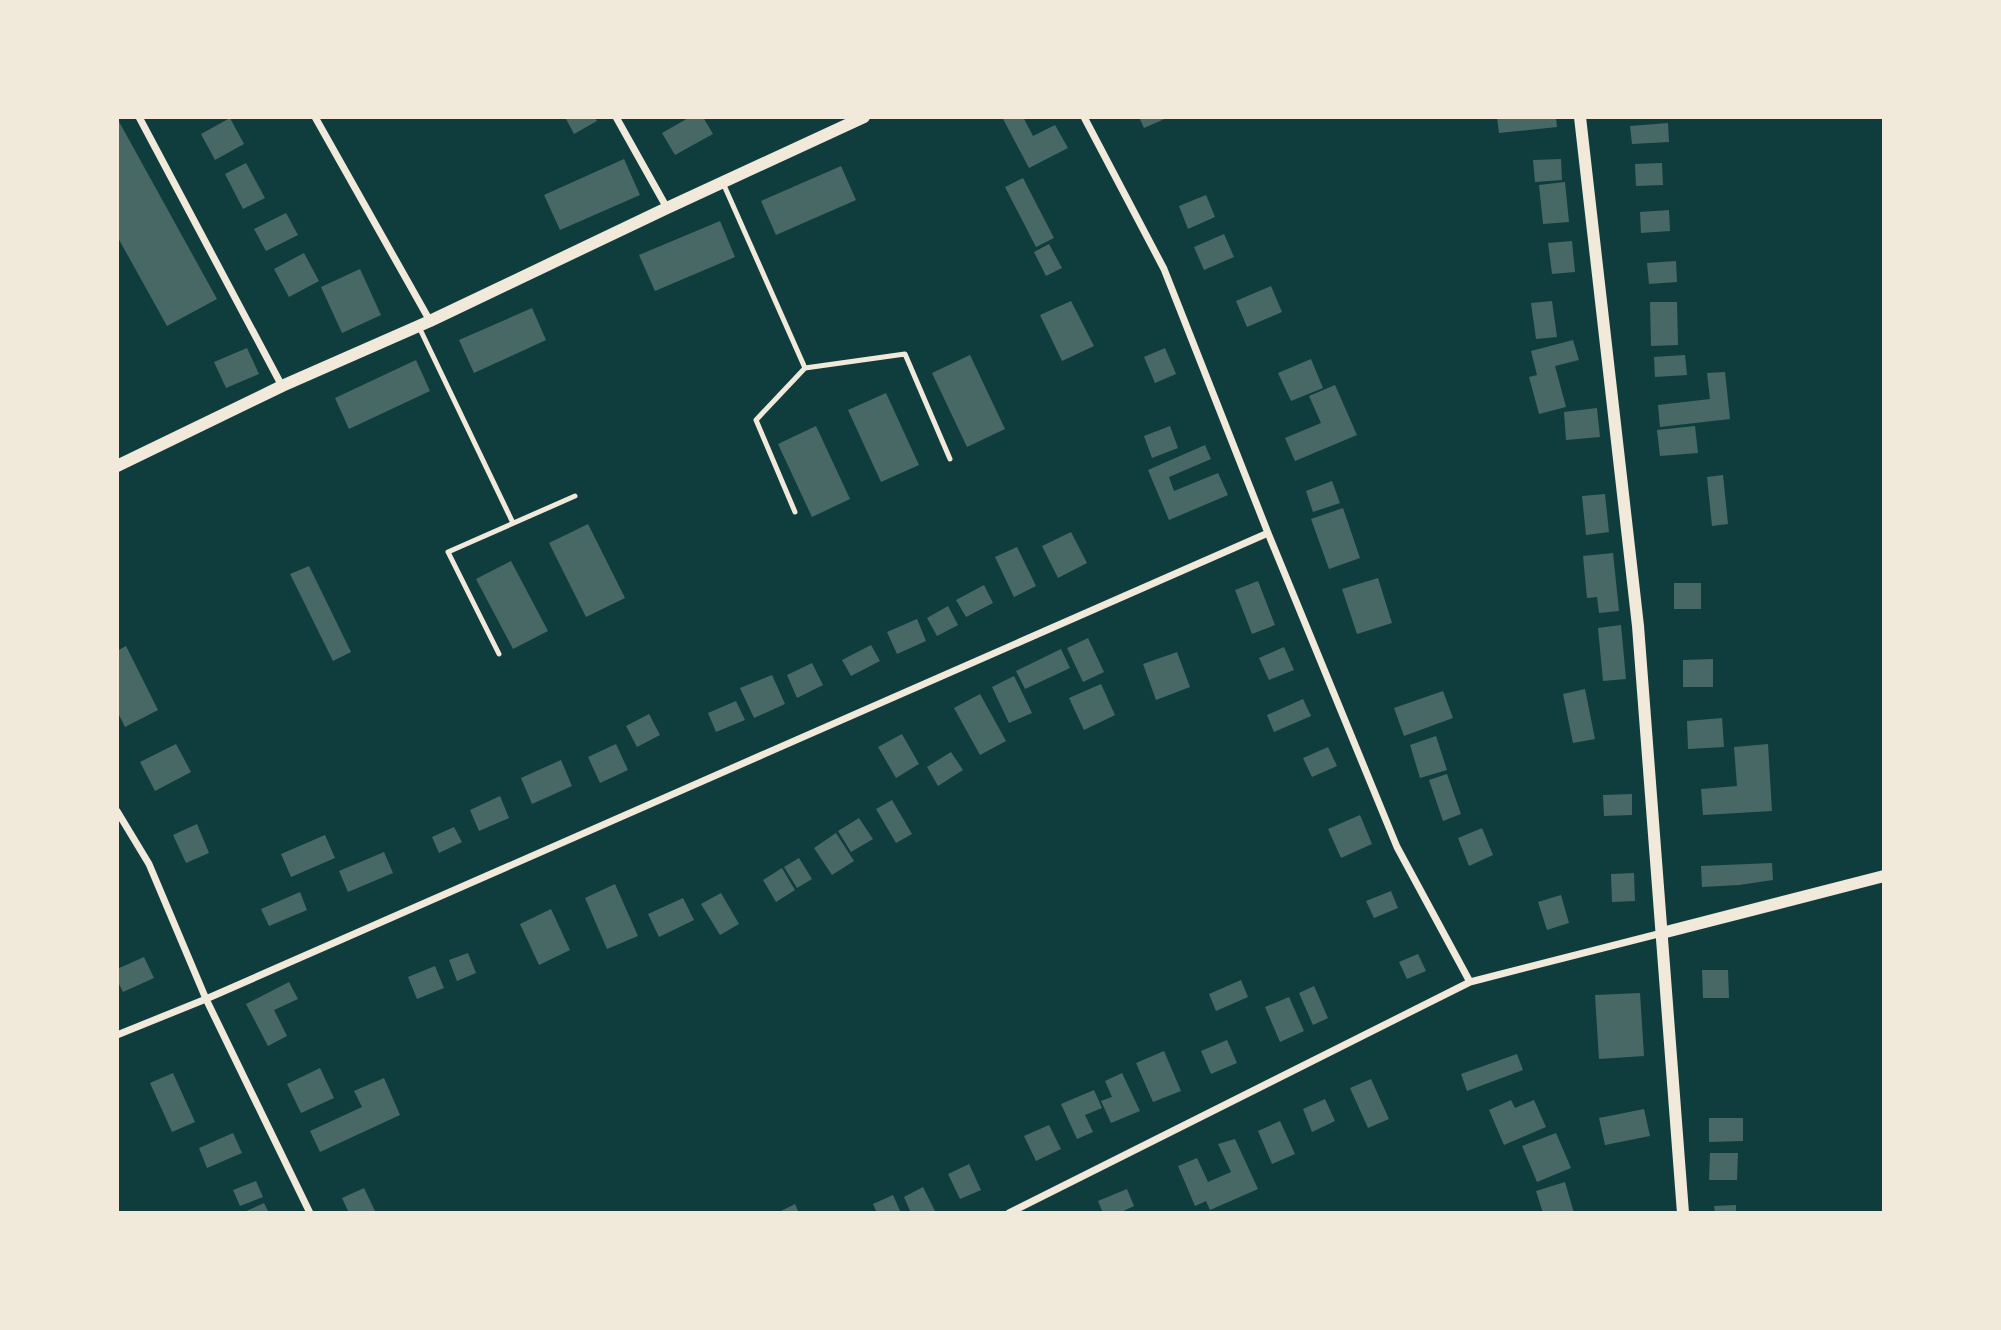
<svg xmlns="http://www.w3.org/2000/svg" width="2001" height="1330" viewBox="0 0 2001 1330" font-family="'Exo 2',sans-serif">
<style>
.building{fill:#486865}
.lines{fill:none;stroke-linecap:round;stroke-linejoin:round}
.service{stroke:#f1e9da;stroke-width:5}
.minor{stroke:#f1e9da;stroke-width:7}
.tertiary{stroke:#f1e9da;stroke-width:12}
</style>
<rect width="100%" height="100%" fill="#0f3d3e"/>
<path class="building" d="M565 117H594L597 121 574 134Z
M690 117H703L713 134 675 155 662 133Z
M1002 117H1023L1033 136 1055 125 1068 148 1029 168Z
M1139 117H1169L1144 128Z
M1556 117 1557 127 1499 133 1497 118Z
M117 118 217 299 167 326 117 236Z
M230 118 244 144 215 160 201 134Z
M1668 123 1669 142 1632 144 1630 126Z
M624 159 640 195 560 230 544 195Z
M1561 159 1562 180 1535 182 1533 160Z
M246 163 265 198 243 209 225 174Z
M1662 163 1663 185 1636 186 1635 164Z
M841 166 856 200 776 235 761 201Z
M1023 178 1054 238 1036 247 1005 187Z
M1565 182 1569 222 1543 224 1539 185Z
M1206 195 1215 217 1188 229 1179 206Z
M1669 210 1670 231 1641 233 1640 212Z
M286 213 298 235 266 251 254 229Z
M720 221 735 257 655 291 639 255Z
M1224 234 1234 257 1204 270 1194 247Z
M1572 241 1575 272 1552 274 1548 243Z
M1049 244 1062 268 1046 276 1034 252Z
M304 253 319 281 289 297 274 269Z
M1676 261 1677 282 1649 284 1647 263Z
M360 269 381 315 342 333 321 287Z
M1271 286 1282 312 1247 327 1236 301Z
M1071 301 1094 346 1062 361 1040 315Z
M1552 301 1557 337 1536 339 1531 303Z
M1650 302H1677L1678 345 1651 346Z
M532 308 546 340 474 373 459 340Z
M1573 340 1579 360 1555 366 1566 407 1539 414 1529 377 1537 375 1531 351Z
M247 348 259 374 226 388 214 362Z
M1165 348 1176 374 1155 383 1144 357Z
M970 355 1005 429 967 447 932 373Z
M1685 355 1687 375 1655 377 1654 357Z
M1311 359 1323 388 1291 401 1278 373Z
M416 360 430 391 349 429 335 398Z
M1725 372 1730 419 1660 427 1658 405 1710 399 1707 373Z
M1335 385 1357 435 1295 461 1285 438 1321 423 1309 396Z
M886 393 919 465 881 482 848 410Z
M1597 408 1600 437 1566 440 1564 412Z
M816 426 850 499 812 517 778 444Z
M1170 426 1178 448 1152 458 1144 436Z
M1695 426 1698 453 1660 456 1657 430Z
M1205 445 1211 459 1169 477 1174 491 1218 473 1228 495 1169 520 1148 470Z
M1723 475 1728 524 1712 526 1707 477Z
M1332 481 1340 503 1313 512 1306 491Z
M1605 494 1609 532 1586 535 1582 496Z
M1343 508 1360 558 1329 569 1311 519Z
M588 524 625 598 586 617 549 543Z
M1071 532 1087 563 1058 578 1042 546Z
M1017 547 1036 586 1014 597 995 557Z
M1613 553 1619 611 1599 613 1597 597 1587 598 1583 556Z
M511 561 548 631 513 649 476 579Z
M309 566 351 652 333 661 290 574Z
M1378 578 1392 623 1357 634 1342 589Z
M1258 581 1275 625 1252 634 1235 590Z
M1674 583H1701V609H1674Z
M984 585 993 603 966 617 956 600Z
M948 606 958 625 937 636 927 618Z
M917 619 926 641 897 654 887 632Z
M1621 625 1626 679 1603 681 1598 628Z
M1088 638 1104 672 1083 682 1067 648Z
M871 645 880 661 851 676 842 660Z
M126 646 158 710 125 727 117 711V651Z
M1284 647 1294 670 1269 680 1259 658Z
M1061 649 1070 668 1025 689 1016 671Z
M1177 652 1190 687 1156 700 1143 664Z
M1713 659V687H1683V660Z
M812 663 823 685 797 698 787 675Z
M772 675 785 704 754 718 740 688Z
M1014 676 1032 713 1009 723 992 687Z
M1101 684 1115 715 1084 730 1069 698Z
M1585 689 1595 739 1573 743 1563 694Z
M1443 691 1453 718 1404 736 1394 708Z
M980 694 1006 741 980 755 954 708Z
M1303 699 1311 716 1274 732 1267 715Z
M736 701 745 720 716 732 708 713Z
M649 714 660 735 637 747 626 726Z
M1722 718 1724 747 1688 749 1687 721Z
M902 734 919 764 896 778 878 747Z
M1436 736 1447 770 1420 778 1410 745Z
M176 744 191 772 155 791 140 762Z
M616 744 628 770 600 783 588 757Z
M1768 744 1772 811 1703 815 1701 789 1737 786 1734 747Z
M1328 747 1337 766 1312 777 1303 758Z
M951 752 963 770 938 786 927 767Z
M561 760 572 786 532 804 521 778Z
M1447 774 1461 814 1443 821 1429 780Z
M1632 794V815L1604 816 1603 795Z
M500 796 509 818 479 831 470 810Z
M892 800 912 834 896 843 876 809Z
M1360 815 1372 844 1341 858 1328 829Z
M859 818 873 839 851 852 838 831Z
M197 824 209 853 186 863 173 835Z
M454 827 462 842 439 853 432 837Z
M1482 828 1493 855 1469 866 1458 838Z
M836 833 854 861 832 875 814 848Z
M325 835 335 858 291 877 281 854Z
M384 852 393 873 348 892 339 871Z
M799 858 812 879 797 888 784 867Z
M1772 863 1773 880 1739 885 1702 887 1701 866Z
M782 868 795 890 776 902 763 880Z
M1634 873 1635 901 1612 902 1611 874Z
M615 884 638 936 607 949 585 898Z
M1391 891 1398 908 1374 918 1366 901Z
M300 892 307 910 269 926 261 909Z
M721 893 739 924 720 935 701 904Z
M1561 895 1569 923 1547 930 1538 902Z
M683 898 694 920 659 937 648 914Z
M551 909 570 950 539 965 520 924Z
M468 953 476 973 457 981 449 960Z
M1418 954 1426 971 1407 979 1399 962Z
M144 957 154 978 123 992 117 980V969Z
M435 966 444 988 417 999 408 977Z
M1702 970H1728L1729 998H1703Z
M1241 980 1248 997 1216 1011 1209 994Z
M289 982 298 999 274 1010 287 1036 268 1046 246 1004Z
M1314 986 1328 1018 1313 1025 1299 993Z
M1640 993 1644 1056 1599 1059 1595 995Z
M1289 997 1304 1031 1280 1042 1265 1007Z
M1227 1040 1237 1063 1211 1074 1201 1051Z
M1164 1051 1181 1091 1153 1102 1136 1063Z
M1517 1054 1523 1070 1467 1091 1461 1074Z
M320 1068 334 1098 301 1113 287 1084Z
M173 1073 195 1122 172 1132 150 1083Z
M1122 1073 1140 1111 1111 1123 1101 1101 1112 1097 1105 1081Z
M384 1078 400 1115 320 1152 310 1131 362 1107 354 1091Z
M1371 1079 1389 1119 1368 1128 1350 1088Z
M1094 1090 1102 1108 1085 1115 1093 1132 1077 1139 1061 1104Z
M1325 1099 1335 1121 1312 1132 1303 1109Z
M1511 1100 1515 1108 1534 1100 1546 1127 1504 1145 1489 1110Z
M1644 1109 1650 1136 1605 1145 1599 1118Z
M1709 1118H1743V1141L1709 1142Z
M1280 1121 1295 1154 1272 1164 1258 1131Z
M1049 1125 1061 1149 1036 1161 1024 1136Z
M233 1133 242 1153 207 1168 199 1148Z
M1556 1133 1571 1168 1537 1182 1522 1146Z
M1235 1139 1258 1189 1210 1210 1206 1201 1195 1206 1178 1166 1197 1158 1208 1182 1231 1172 1218 1144Z
M1710 1153H1738L1737 1180H1709Z
M969 1164 981 1190 960 1199 948 1174Z
M256 1181 263 1197 240 1206 233 1190Z
M1565 1182 1574 1213H1543L1536 1191Z
M923 1187 935 1211 911 1213 904 1197Z
M364 1188 376 1213H349L342 1198Z
M1127 1189 1134 1206 1119 1213H1103L1098 1201Z
M893 1195 901 1213H877L873 1204Z
M264 1203 269 1213H242Z
M795 1204 799 1213H777Z
M1736 1205V1213H1715L1714 1206Z"/>
<g class="lines">
<path class="service" d="M723 183 805 368 905 354 950 459
M419 327 513 523
M795 512 756 420 805 368
M499 654 448 552 575 496"/>
<path class="minor" d="M139 117 282 386
M315 117 430 321
M616 117 667 208
M1084 117 1164 269 1268 533 1397 847 1470 982
M117 811 149 864 206 999 310 1213
M117 1035 206 999 1268 533
M1009 1213 1470 982 1662 933"/>
<path class="tertiary" d="M1580 117 1638 626 1683 1213
M117 466 282 386 430 321 667 208 864 117
M1662 933 1884 876"/>
</g>
<rect width="2001" height="1330" fill="none" stroke="#f1e9da" stroke-width="238"/>
</svg>
